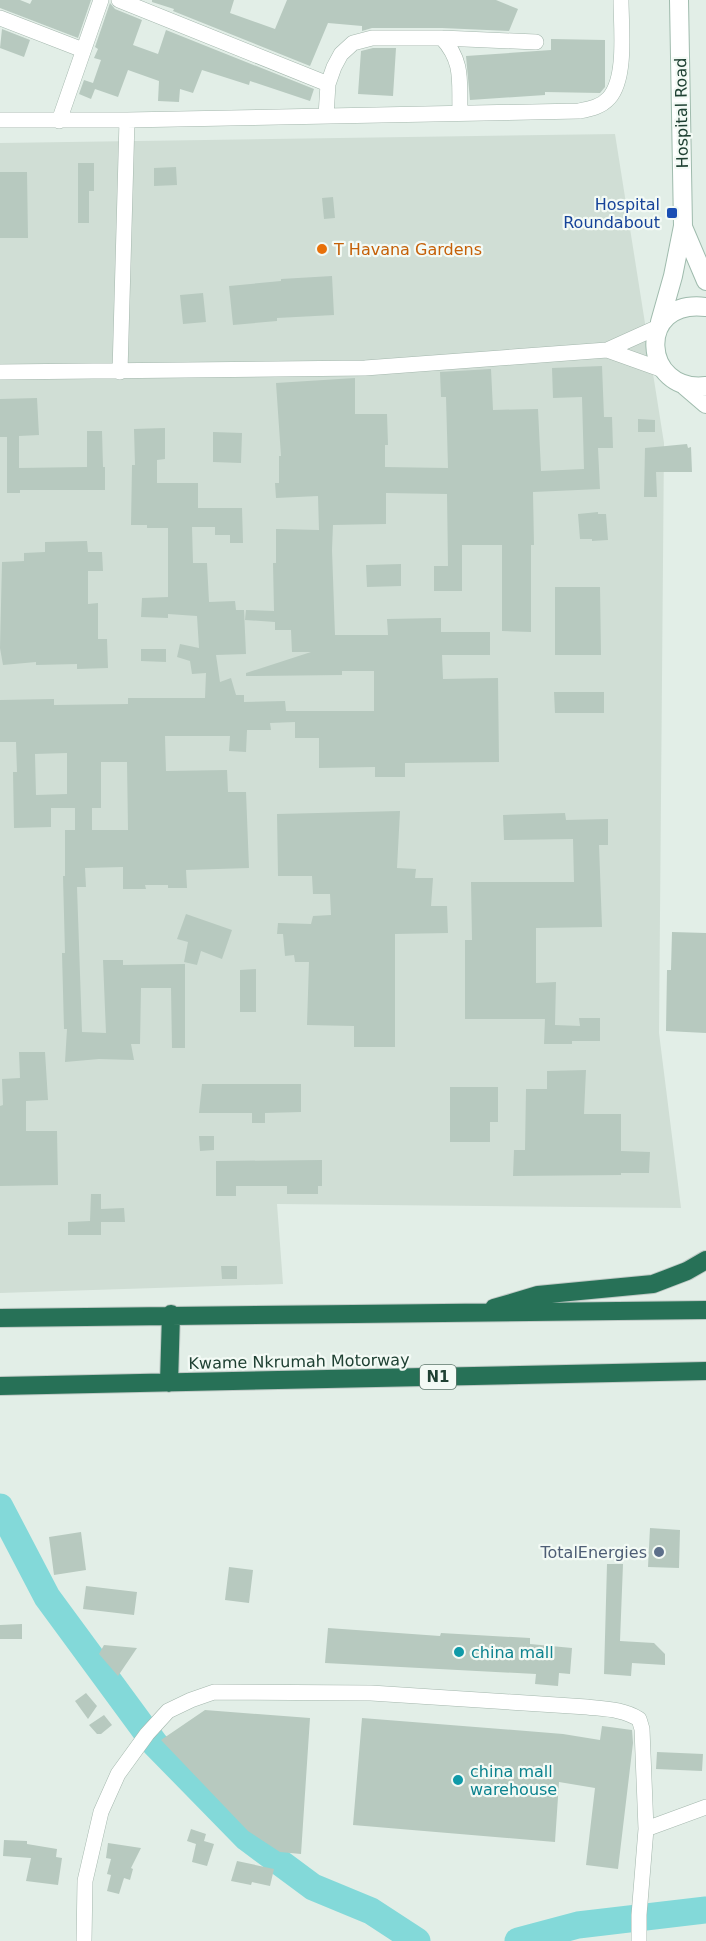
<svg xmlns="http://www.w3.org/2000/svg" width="706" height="1941" viewBox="0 0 706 1941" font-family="'DejaVu Sans',sans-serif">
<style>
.built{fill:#d0ded5}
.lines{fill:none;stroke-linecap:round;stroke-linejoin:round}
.river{stroke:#83d9d9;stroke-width:27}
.building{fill:#b7c9bf;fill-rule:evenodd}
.street-casing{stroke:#a4b7ad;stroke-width:16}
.secondary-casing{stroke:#9fbbad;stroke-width:20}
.highway-casing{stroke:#c0cac6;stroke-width:20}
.street{stroke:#fff;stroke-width:15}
.secondary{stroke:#fff;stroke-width:18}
.highway{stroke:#277157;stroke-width:18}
.transit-dot{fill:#1a4fb4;stroke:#f3faf5;stroke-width:2}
.food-dot{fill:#e8710a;stroke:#f3faf5;stroke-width:2}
.service-dot{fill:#5c6f8a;stroke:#f3faf5;stroke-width:2}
.culture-dot{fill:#0f9aa8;stroke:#f3faf5;stroke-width:2}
.labels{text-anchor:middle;stroke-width:4.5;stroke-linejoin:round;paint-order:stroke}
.shield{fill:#f3faf5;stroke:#5f786d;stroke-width:1.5}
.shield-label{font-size:15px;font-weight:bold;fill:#1f4133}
.street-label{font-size:16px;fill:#1f4133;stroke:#f3faf5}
.transit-label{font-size:16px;fill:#164399;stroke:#f3faf5;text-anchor:end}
.food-label{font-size:16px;fill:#c56008;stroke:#f3faf5;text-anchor:start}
.service-label{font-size:16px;fill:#4e5e75;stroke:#f3faf5;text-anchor:end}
.culture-label{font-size:16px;fill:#0d838f;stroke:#f3faf5;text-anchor:start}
</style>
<rect width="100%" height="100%" fill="#e2eee7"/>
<path class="built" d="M615 134 664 443 659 1033 681 1208 277 1204 283 1284 0 1293V143Z"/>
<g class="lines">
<path class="river" d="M0 1507 47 1597 155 1744 247 1838 313 1887 371 1911 417 1941
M518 1941 578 1925 706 1910"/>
</g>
<path class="building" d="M0 0H20L30 4 32 0H91L78 38 0 8Z
M152 0H234L230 13 275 29 287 0H496L518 9 509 31 442 28H372L362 31V26L328 23 310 66 173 11 174 9 152 2Z
M110 3 115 9 142 20 133 45 158 54 166 30 314 89 310 101 250 81 249 85 202 70 193 93 180 89 179 102 158 101 159 81 128 70 118 97 95 89 91 99 79 94 84 80 93 83 101 60 94 58 98 49 95 47Z
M2 29 30 40 24 57 0 48Z
M551 39 605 40V87L600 93 545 92V95L470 100 466 56 551 50Z
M373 48H396L393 96 358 94 361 51Z
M78 163H94V191H89V223H78Z
M176 167 177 185 154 186V168Z
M0 172H27L28 238H0Z
M333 197 335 218 324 219 322 198Z
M332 276 334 315 277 318V321L233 325 229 286 281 281V279Z
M203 293 206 322 183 324 180 295Z
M602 366 604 417H612L613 448H598L600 489 533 492 534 545H531V632L502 631V545H462V591H434V566H448L447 494 386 493V524L333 525 332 550 335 635H388L387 619 441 618V632H490V655H442L443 679 498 678 499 762 405 763V777H375V767L319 768V738H295V722L270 723 271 730H247L246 752 229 751 230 736H165L166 771 227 770 228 792H246L249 868 186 870 187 888H168V885H145L146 889H123V867L85 868 86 887H77L82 1032 106 1033 103 960H123V965L185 964V1048H172L171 988H141L140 1044H131L134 1060 99 1059 65 1062 67 1029H64L62 953H65L63 876H65V830H75V808H51V827L14 828 13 772H17L16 742H0V700L54 699V705L128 704V698H205L206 673 192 674 190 661 177 657 180 644 199 648 197 616 168 614V618L141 617 142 598 168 597V528H147V525H131L132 465H135L134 429 165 428V459L157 460V483H198V508H242L243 543H230V535H215V527H192L193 563H207L209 602 235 601 236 610H244L246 654 216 655 220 682 231 678 236 695H244V702L285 701 286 711H374V671H342V675L246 676V673L311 652H292L291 630H275V622L245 620 246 610 274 611 273 563H276V529L319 530 318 496 276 498 275 483H279V456H281L276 383 355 378V414H387L388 445H385V467L448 468 446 397H441L440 372 491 369 493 410 538 409 541 471 584 469 582 397 553 398 552 368ZM67 753V794L36 795 35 754ZM101 762H127L128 830H92V808H101Z
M37 398 39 435 19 436V468L87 467V431H102L103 467H105V490H20V493H7V437H0V399Z
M638 419 655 420V432H638Z
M213 432 242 433 241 463 213 462Z
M687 444 688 448 691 447 692 472H656L657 497H644L645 448Z
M598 512V514H606L608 540 592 541V539H580L578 514Z
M87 541 88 552H102L103 571H88V604L98 603V639H107L108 668 77 669V664L36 665V662L3 665 0 648 2 562 24 561V553L45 552V542Z
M401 564V586L367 587 366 565Z
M555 587H600L601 655H555Z
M141 649H166V662L141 661Z
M554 692H604V713H555Z
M400 811 397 868 416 869 415 878H433L431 906H447L448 933 395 934V1047H354V1026L307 1025 309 962H295L294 955 285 956 283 934H277L278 923 311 924 313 916 331 915 330 894H313L312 876H278L277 814Z
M565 813 566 820 608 819V845H599L602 927 536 928V983L556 982 555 1025 580 1026 579 1018H600V1041H572V1044H544L545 1019H465V940H472L471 882H574L573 839 504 840 503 815Z
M186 914 232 930 222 959 201 951 197 965 184 962 188 942 177 939Z
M672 932 706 933V1033L666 1031 667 970H671Z
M256 969V1012H240V970Z
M19 1052H45L48 1100 26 1101V1131H57L58 1185 0 1186V1106L3 1105 2 1079 20 1078Z
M586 1070 584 1114H621V1151L650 1152 649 1173H621V1175L513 1176 514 1150H525L526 1089H547V1071Z
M202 1084H301V1112L265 1113V1123H252V1113H199Z
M450 1087H498V1122H490V1142H450Z
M199 1136H214V1150L200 1151Z
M322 1160V1186H318V1194H287V1186H236V1196H216V1161Z
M91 1194H101V1209L124 1208 125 1222H101V1235H68V1222L90 1221Z
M221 1266H237V1279H222Z
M650 1528 680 1530 679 1568 648 1567Z
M81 1532 86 1570 54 1575 49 1537Z
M607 1564H623L620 1641 654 1643 665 1654V1665L632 1663 631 1676 604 1674Z
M229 1567 253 1570 249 1603 225 1600Z
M86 1586 137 1592 134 1615 83 1609Z
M22 1624V1639H0V1625Z
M328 1628 440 1636 441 1633 530 1638V1644L572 1648 570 1674 559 1673 558 1686 535 1684 536 1674 325 1663Z
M104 1645 137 1648 118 1676 99 1654Z
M86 1693 97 1706 88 1719 75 1701Z
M205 1710 310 1718 301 1854 280 1852 248 1831 161 1740Z
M104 1715 112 1725 101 1734H97L89 1725Z
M362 1718 563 1734 600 1740 602 1726 632 1730 633 1743 618 1869 586 1865 595 1788 559 1782 555 1842 353 1825Z
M657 1752 703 1754 702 1771 656 1769Z
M191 1829 206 1834 204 1841 214 1844 207 1866 192 1862 196 1844 187 1841Z
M4 1840 27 1841V1844L57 1849 56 1857 62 1858 58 1885 26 1881 31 1858 3 1856Z
M108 1843 141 1848 131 1868 133 1869 130 1880 124 1878 119 1894 107 1891 111 1875 107 1874 111 1859 106 1858Z
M237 1861 274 1869 270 1886 252 1882 251 1885 231 1881Z"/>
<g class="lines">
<g class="street-casing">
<path id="street" d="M119 0 328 84
M0 18 83 50
M442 38C464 62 459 82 460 112
M326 116 328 84 334 67 341 54 353 43 372 38H442L536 42
M0 120H127L579 111C590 109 601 107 609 98 627 78 621 27 621 0
M59 121 101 0
M607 350 663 370
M0 372 365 368 607 350 658 327
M120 372 127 120
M646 1829 706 1807
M84 1941 85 1881 101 1812 118 1774 147 1734 168 1711 191 1700 214 1692 371 1693 587 1707C605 1709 623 1709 639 1719L642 1729 646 1829 639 1915V1941"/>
</g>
<g class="secondary-casing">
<path id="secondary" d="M683 227 706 281
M706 307C635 298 642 394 706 386
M660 322 673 276 683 226 679 0
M685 386 706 404"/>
</g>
<g class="highway-casing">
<path id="highway" d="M494 1308 538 1295 653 1284 687 1271 706 1260
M0 1318C235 1314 471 1314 706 1310
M169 1383 171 1314
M0 1386 706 1371"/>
</g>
<use href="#street" class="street"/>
<use href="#secondary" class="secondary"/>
<use href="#highway" class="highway"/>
</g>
<rect class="transit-dot" x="666" y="207" width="12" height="12" rx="3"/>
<circle class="food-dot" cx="322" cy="249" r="6"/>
<circle class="service-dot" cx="659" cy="1552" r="6"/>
<g class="culture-dot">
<circle cx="459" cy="1652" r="6"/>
<circle cx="458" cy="1780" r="6"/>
</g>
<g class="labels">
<rect class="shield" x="420" y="1365" width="36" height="24" rx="4.5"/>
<g class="shield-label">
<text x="438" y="1382">N1</text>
</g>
<g class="street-label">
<text transform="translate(681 113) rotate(-91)" y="6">Hospital Road</text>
<text transform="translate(299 1361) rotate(-1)" y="6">Kwame Nkrumah Motorway</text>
</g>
<g class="transit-label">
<text x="660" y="210">Hospital<tspan x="660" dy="18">Roundabout</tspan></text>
</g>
<g class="food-label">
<text x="334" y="255">T Havana Gardens</text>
</g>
<g class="service-label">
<text x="647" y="1558">TotalEnergies</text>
</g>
<g class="culture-label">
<text x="471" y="1658">china mall</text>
<text x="470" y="1777">china mall<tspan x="470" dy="18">warehouse</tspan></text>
</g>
</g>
</svg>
